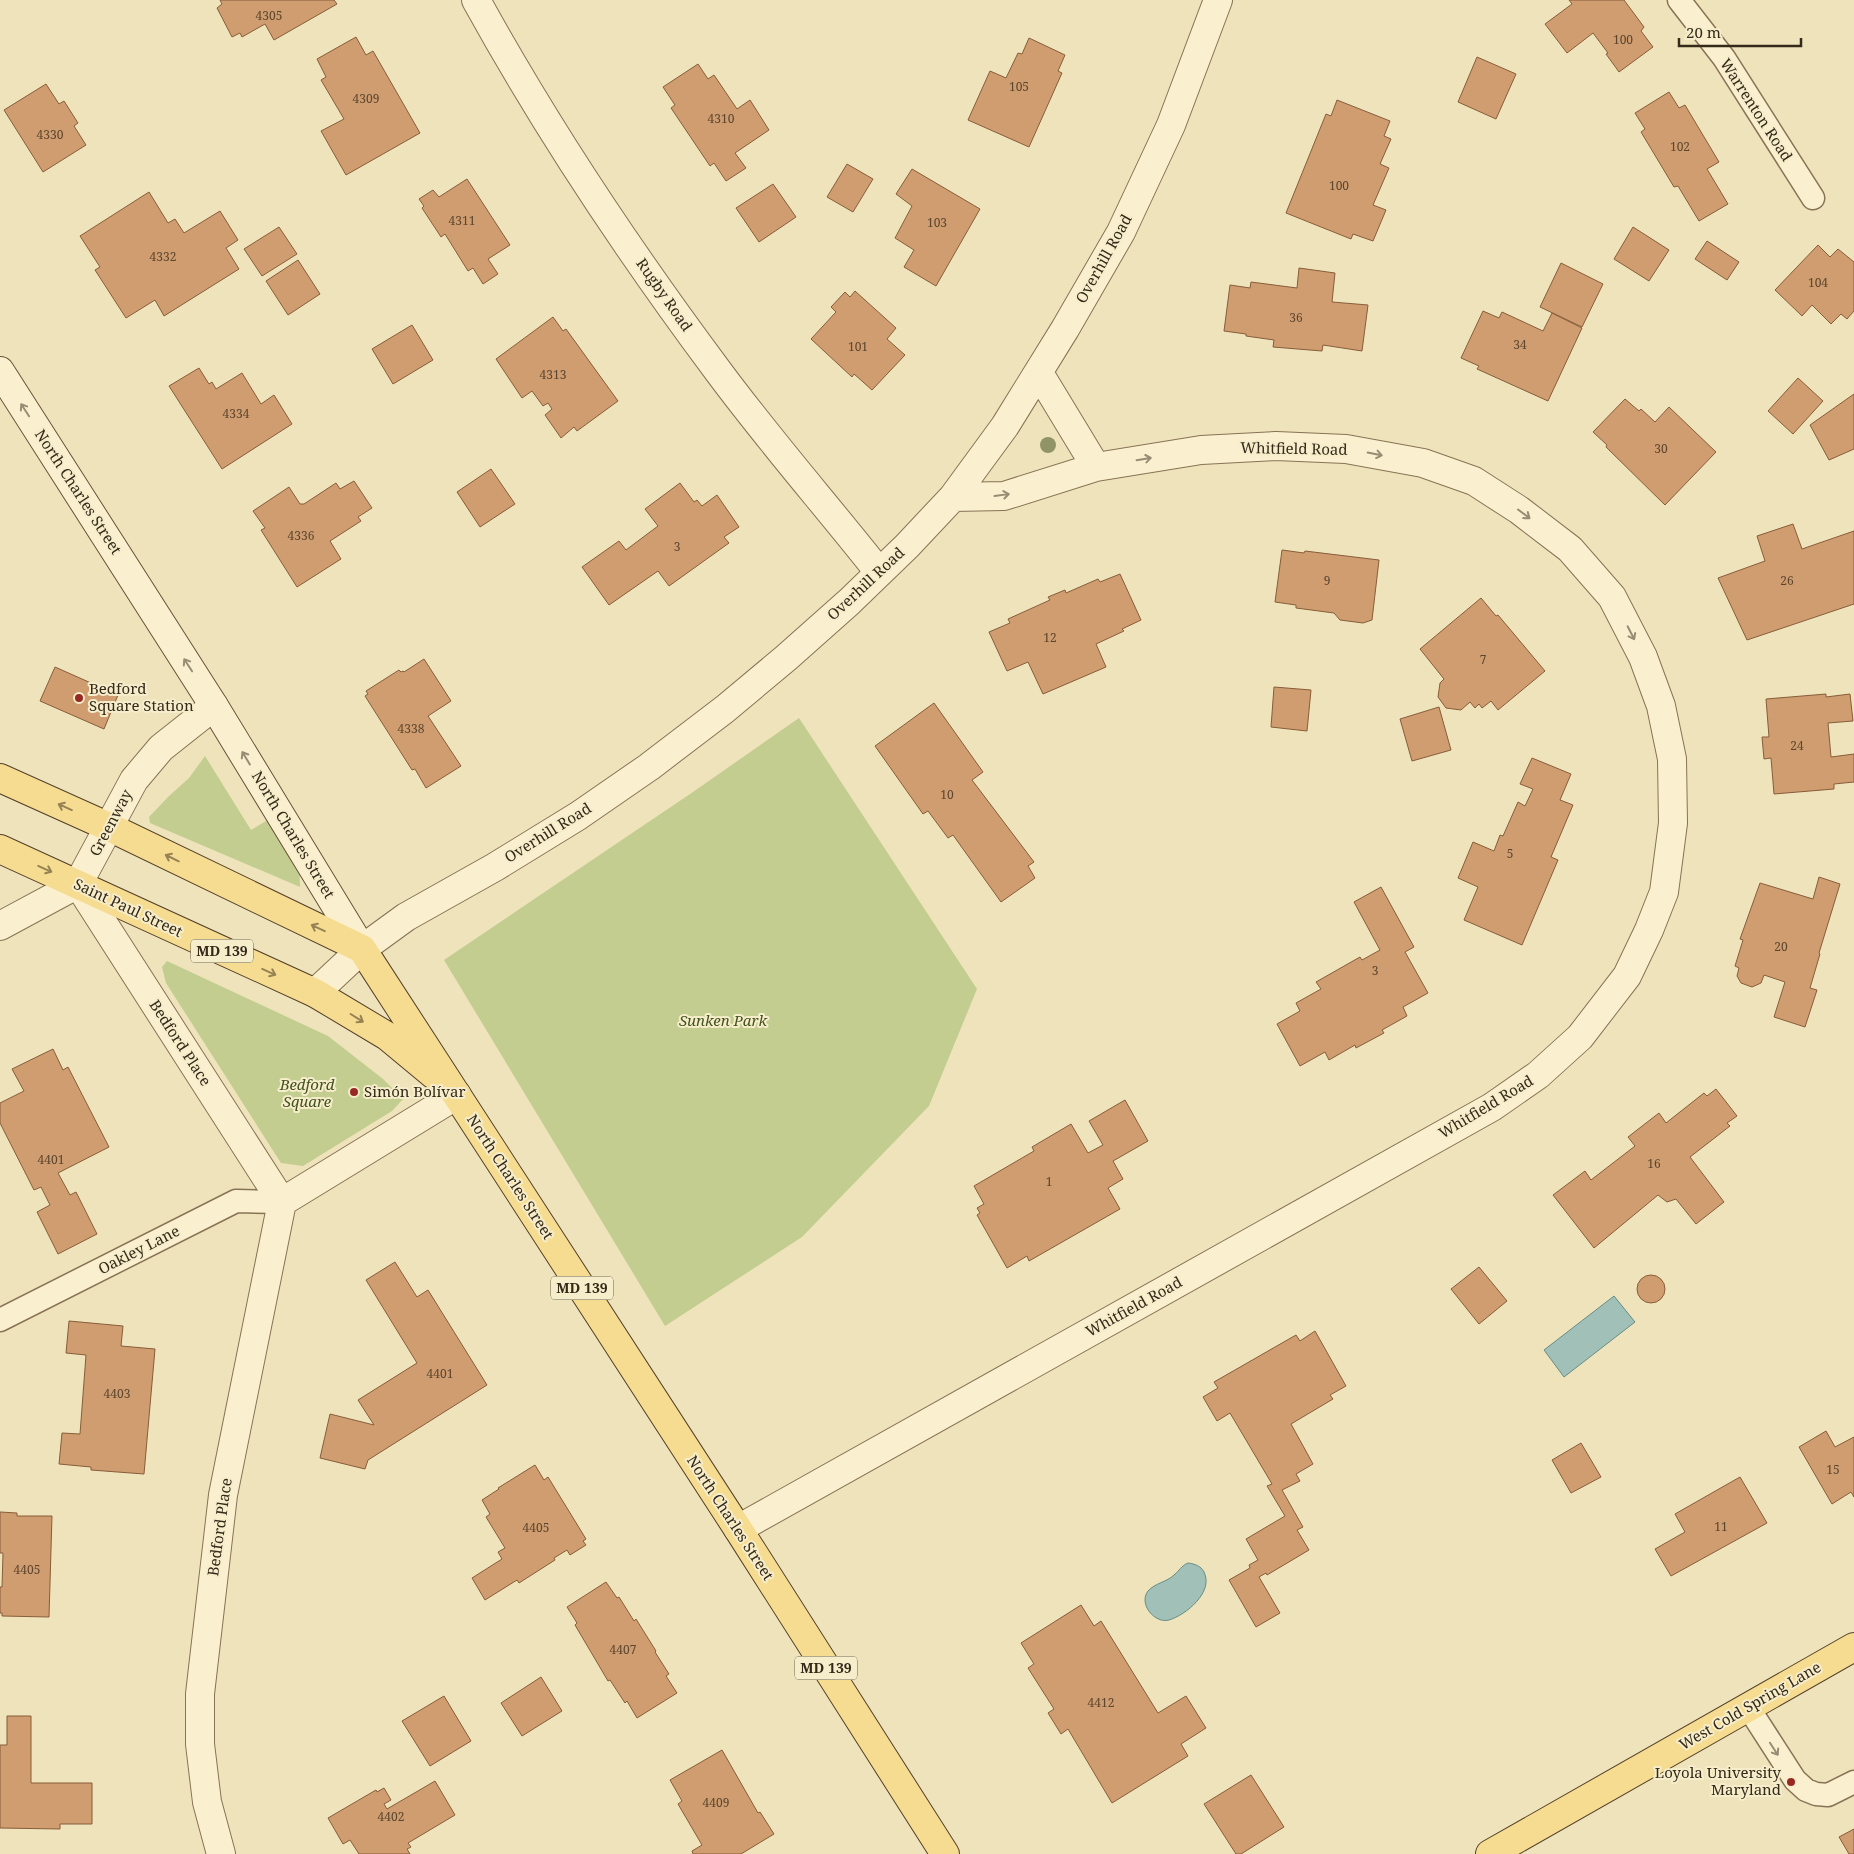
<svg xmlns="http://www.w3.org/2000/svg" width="1854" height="1854" viewBox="0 0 1854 1854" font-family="'Noto Serif',serif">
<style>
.green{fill:#c2cd8f}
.water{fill:#a0c0b8;stroke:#678d86}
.building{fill:#cf9d6f;stroke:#875d3a}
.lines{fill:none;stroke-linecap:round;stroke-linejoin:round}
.lane-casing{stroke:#877355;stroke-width:25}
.street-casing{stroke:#877355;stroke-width:30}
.secondary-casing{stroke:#685338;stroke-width:30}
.primary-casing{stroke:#54402a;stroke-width:30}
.lane{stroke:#faf0cf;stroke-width:22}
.street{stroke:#faf0cf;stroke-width:28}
.secondary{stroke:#faf0cf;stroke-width:28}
.primary{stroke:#f6dc90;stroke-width:28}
.tree{fill:#909466}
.oneway{stroke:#988c74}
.oneway2{stroke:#968255}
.poi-dot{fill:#982922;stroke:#f6edcb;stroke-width:2}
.labels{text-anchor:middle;stroke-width:4;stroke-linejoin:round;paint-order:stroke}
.number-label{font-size:12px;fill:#5c462f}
.shield{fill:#f6edcb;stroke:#6f644f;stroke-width:1}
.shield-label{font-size:14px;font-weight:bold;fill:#35291a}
.street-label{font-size:15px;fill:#35291a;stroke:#f6edcb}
.poi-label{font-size:15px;fill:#35291a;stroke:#f6edcb;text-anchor:start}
.park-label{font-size:15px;font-style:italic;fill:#435320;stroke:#f6edcb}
</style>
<rect width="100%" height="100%" fill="#efe3bb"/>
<path class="green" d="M799 718 977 989 929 1106 802 1237 665 1326 444 960 693 792Z
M205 756 251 830 271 818 299 859 300 887 150 823 149 817 168 797 189 778Z
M167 961 328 1036 383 1079 403 1099 392 1111 303 1166 281 1163 166 983 162 967Z"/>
<path class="water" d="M1614 1296 1635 1322 1564 1377 1544 1350Z
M1188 1563C1195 1564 1201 1566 1204 1572 1214 1592 1186 1615 1169 1620 1155 1624 1138 1604 1148 1591 1155 1583 1167 1582 1174 1575 1180 1570 1181 1566 1188 1563Z"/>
<path class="building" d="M220 0H334L337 4 274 40 265 24 242 37 240 33 232 37 217 8 222 4Z
M1569 0H1624L1644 27 1641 31 1653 47 1619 72 1606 54 1608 53 1593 33 1567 53 1545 24 1572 4Z
M356 37 366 55 373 51 420 133 346 175 321 131 344 119 321 80 326 77 317 59Z
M1029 38 1065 55 1058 71 1062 73 1029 147 968 120 990 71 1006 78 1018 53 1022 54Z
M1477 57 1516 74 1496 119 1458 102Z
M698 64 708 79 714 75 737 109 750 100 769 130 735 153 746 168 726 181 714 163 710 166 671 108 675 105 663 87Z
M46 84 59 104 64 101 78 123 74 126 86 145 43 172 4 110Z
M1669 92 1679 108 1685 105 1719 162 1707 169 1728 204 1699 221 1678 186 1674 187 1641 132 1645 129 1635 113Z
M1337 100 1390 121 1384 136 1391 139 1380 164 1389 168 1373 205 1386 210 1373 241 1353 234 1351 239 1286 213 1326 114 1331 116Z
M847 164 873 179 853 212 827 197Z
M912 169 980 209 936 286 904 267 914 250 895 238 912 206 896 194Z
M467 179 510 245 488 259 498 274 483 284 473 268 468 271 445 234 441 237 422 208 424 206 419 199 433 190 439 197Z
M773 184 796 217 759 242 736 208Z
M149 192 168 223 175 219 184 233 220 211 238 240 226 248 239 269 164 316 155 300 126 318 95 270 100 267 80 236Z
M279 227 297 254 262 276 244 249Z
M1633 227 1669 250 1649 281 1614 259Z
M1707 241 1739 262 1727 280 1695 259Z
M1818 245 1830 257 1838 249 1854 262V311L1847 319 1841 314 1831 324 1812 305 1802 316 1775 290Z
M298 260 320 294 288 315 266 281Z
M1561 263 1603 284 1582 327 1540 307Z
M1299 268 1335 273 1332 302 1368 305 1362 351 1323 345 1322 351 1273 347 1274 340 1246 336V334L1224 331 1230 285 1250 288 1251 282 1297 288Z
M855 291 896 328 887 339 905 355 872 390 854 374 852 377 811 339 836 312 831 307 845 292 850 297Z
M1483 311 1499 318 1502 312 1543 331 1552 313 1582 328 1548 401 1477 369 1479 366 1461 358Z
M553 317 563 331 566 329 618 401 577 431 574 427 561 438 545 415 552 409 548 403 543 406 532 391 522 398 496 359Z
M412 325 433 360 393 384 372 349Z
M199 368 209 384 212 382 216 389 242 373 261 404 274 395 292 424 222 469 169 386Z
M1798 378 1823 401 1793 434 1768 411Z
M1854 394V449L1829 460 1810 425Z
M1625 399 1639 411 1641 409 1655 422 1669 407 1716 452 1665 505 1606 447 1607 445 1593 432Z
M491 469 515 504 480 527 457 492Z
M354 481 372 508 358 517 361 521 330 541 341 559 297 587 261 530 265 528 253 511 289 487 300 504H304L336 483 340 489Z
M680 483 694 502 697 500 702 506 717 495 739 527 724 537 729 543 669 586 658 571 609 605 582 567 619 541 626 550 658 526 645 509Z
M1793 524 1802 549 1854 531V604L1747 640 1718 578 1765 561 1757 536Z
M1282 550 1304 553 1305 551 1379 560 1372 620 1363 623 1340 620 1334 613 1296 608V605L1275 602Z
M1120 574 1141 620 1122 629 1124 631 1096 644 1106 667 1043 694 1028 662 1007 671 989 632 1010 623 1008 619 1050 600 1048 597 1065 590 1066 593 1098 579 1100 582Z
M1481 598 1496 616 1498 615 1545 671 1498 710 1491 701 1482 708 1479 704 1475 708 1470 702 1461 710 1446 708 1438 697 1440 683 1444 679 1420 649Z
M424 659 451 701 428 716 461 766 426 788 415 769 412 770 365 696 368 694 366 691 399 670 401 672 403 671 404 672Z
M55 667 118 695 104 729 40 701Z
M1274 687 1311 690 1307 731 1271 727Z
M1826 694V697L1850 694 1853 721 1828 723 1831 757 1854 754V782L1834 784V789L1774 794 1771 758 1764 759 1762 737H1769L1766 699Z
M934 703 983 772 972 780 1034 862 1028 866 1035 878 1001 902 953 835 948 838 928 811 923 814 875 746Z
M1439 707 1451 750 1412 761 1400 719Z
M1532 758 1571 774 1560 800 1573 805 1551 857 1558 860 1522 945 1464 920 1478 887 1458 878 1473 842 1494 851 1500 835 1503 836 1518 802 1525 806 1533 789 1520 784Z
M1819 877 1840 884 1819 953 1820 954 1810 988 1817 990 1805 1027 1774 1017 1785 982 1764 975 1761 983 1752 987 1741 983 1737 976 1739 968 1735 966 1743 940 1740 939 1760 883 1813 899Z
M1381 887 1414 947 1405 952 1428 993 1403 1007 1407 1016 1382 1030 1384 1033 1356 1048 1355 1045 1329 1060 1325 1052 1300 1066 1277 1024 1300 1011 1296 1003 1321 989 1316 982 1360 957 1362 960 1380 950 1354 902Z
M53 1049 63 1070 68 1067 109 1147 58 1173 70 1195 76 1192 97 1234 58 1254 37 1212 50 1205 41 1187 34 1190 0 1123V1103L24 1091 12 1069Z
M1716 1089 1737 1116 1727 1123 1730 1126 1690 1157 1724 1202 1696 1224 1676 1199 1667 1202 1658 1195 1594 1248 1553 1195 1585 1171 1591 1180 1635 1146 1628 1137 1659 1113 1666 1123 1704 1093 1707 1096Z
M1125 1100 1148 1141 1113 1161 1123 1179 1108 1188 1120 1209 1029 1261 1027 1256 1007 1268 977 1215 980 1213 977 1208 984 1204 974 1186 1034 1151 1032 1147 1071 1124 1088 1153 1103 1145 1089 1121Z
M395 1262 417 1297 428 1290 487 1385 368 1460 365 1469 320 1458 330 1414 374 1425 358 1400 417 1363 366 1280Z
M1479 1267 1507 1301 1479 1324 1451 1289Z
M1637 1289a14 14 0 1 1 28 0a14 14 0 1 1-28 0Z
M69 1321 123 1326 121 1346 155 1349 144 1474 91 1470V1467L59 1464 62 1433 80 1434 86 1355 66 1353Z
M1315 1331 1346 1386 1330 1395 1333 1399 1291 1424 1313 1464 1296 1474 1300 1481 1282 1490 1303 1527 1297 1530 1309 1550 1267 1575 1266 1573 1259 1577 1280 1613 1256 1627 1229 1580 1250 1568 1249 1565 1258 1560 1246 1539 1285 1516 1267 1486 1272 1484 1230 1413 1217 1421 1203 1397 1218 1388 1214 1382 1296 1335 1300 1341Z
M1826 1431 1835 1447 1854 1437V1497L1851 1492 1832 1504 1799 1447Z
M1581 1443 1601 1477 1571 1493 1552 1460Z
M535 1465 544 1480 548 1477 586 1539 583 1541 586 1545 570 1555 567 1550 554 1558 555 1560 519 1583 517 1580 485 1600 472 1578 502 1559 498 1552 505 1548 486 1517 490 1514 482 1500 499 1489 498 1488Z
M1740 1477 1767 1523 1671 1576 1655 1549 1685 1532 1675 1514Z
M0 1512 17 1513V1516H52L49 1617 2 1616V1613H0V1587H2L3 1553H0Z
M606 1582 617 1598 619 1597 634 1621 636 1619 656 1651 655 1652 669 1674 666 1676 677 1693 637 1718 627 1701 625 1703 610 1680 608 1681 575 1625 577 1623 567 1607Z
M1081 1605 1094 1626 1101 1621 1158 1713 1186 1696 1206 1728 1181 1744 1188 1756 1112 1803 1068 1729 1061 1734 1048 1713 1054 1709 1028 1668 1034 1664 1021 1643Z
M541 1677 562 1711 522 1736 501 1703Z
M444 1696 471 1741 430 1766 402 1721Z
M7 1716H31V1783H92V1824H60V1829L0 1828V1745H7Z
M722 1750 758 1813 760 1812 774 1834 741 1854H693L692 1851 702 1845 678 1804 682 1801 670 1780Z
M1251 1775 1284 1827 1241 1854H1236L1204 1804Z
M435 1781 455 1815 408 1843 411 1847 407 1849 410 1854H359L350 1840 343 1844 328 1818 376 1790 377 1792 384 1788 391 1800 384 1804 387 1809Z
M1854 1829V1854H1849L1839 1837Z"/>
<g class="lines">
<g class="lane-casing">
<path id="lane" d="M1679 0 1724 58 1813 198
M0 1320 236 1201 282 1202
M1748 1707 1795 1780 1806 1790 1816 1794 1828 1795 1854 1782"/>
</g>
<g class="street-casing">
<path id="street" d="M476 0C547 129 630 253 718 371 769 440 826 505 879 572
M1039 373 1096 467
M78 884 282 1202 223 1495 200 1694V1744L207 1802 221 1854
M0 926 78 884 134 780 161 748 214 706
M315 993 362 949 406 917 495 867 578 816 649 767 725 709 786 658 849 602 907 546 953 497 1005 426 1065 329 1121 232 1171 125 1218 0
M282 1202 457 1095
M738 1529 1492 1107 1538 1075 1580 1037 1627 976 1649 930 1664 892 1673 823 1672 759 1661 706 1643 657 1612 597 1570 549 1519 510 1474 481 1423 463 1346 449 1276 446 1201 450 1096 467 1004 496 953 497"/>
</g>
<g class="secondary-casing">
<path id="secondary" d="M0 371 214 706 362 949"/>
</g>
<g class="primary-casing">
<path id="primary" d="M0 778 109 827 362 949 738 1529 945 1854
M0 849 315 993 387 1036 434 1075
M1490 1854 1854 1647"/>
</g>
<use href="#lane" class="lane"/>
<use href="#street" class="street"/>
<use href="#secondary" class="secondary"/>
<use href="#primary" class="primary"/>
</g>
<circle class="tree" cx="1048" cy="445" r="8"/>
<defs><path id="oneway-shaft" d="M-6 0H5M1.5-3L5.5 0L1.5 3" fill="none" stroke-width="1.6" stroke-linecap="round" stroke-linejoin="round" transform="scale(1.25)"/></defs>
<g class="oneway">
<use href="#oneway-shaft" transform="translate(25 410) rotate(-123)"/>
<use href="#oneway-shaft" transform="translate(1375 454) rotate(11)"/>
<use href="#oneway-shaft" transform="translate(1144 459) rotate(-9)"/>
<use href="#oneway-shaft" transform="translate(1002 495) rotate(-8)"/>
<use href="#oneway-shaft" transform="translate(1524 514) rotate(37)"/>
<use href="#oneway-shaft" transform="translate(1631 633) rotate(63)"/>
<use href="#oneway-shaft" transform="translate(188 665) rotate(-123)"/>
<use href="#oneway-shaft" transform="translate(246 758) rotate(-121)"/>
<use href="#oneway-shaft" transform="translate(1774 1749) rotate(57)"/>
</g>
<g class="oneway2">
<use href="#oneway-shaft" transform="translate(65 807) rotate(-156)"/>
<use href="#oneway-shaft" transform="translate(172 858) rotate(-154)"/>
<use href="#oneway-shaft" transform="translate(45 869) rotate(24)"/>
<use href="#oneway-shaft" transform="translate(318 928) rotate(-155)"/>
<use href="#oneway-shaft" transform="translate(269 972) rotate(24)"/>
<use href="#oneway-shaft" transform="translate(357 1018) rotate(32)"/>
</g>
<g class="poi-dot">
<circle cx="79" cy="698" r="5"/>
<circle cx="354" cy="1092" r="5"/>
<circle cx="1791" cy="1782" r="5"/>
</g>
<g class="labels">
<g class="number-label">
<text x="269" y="20">4305</text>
<text x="1623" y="44">100</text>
<text x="1019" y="91">105</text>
<text x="366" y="103">4309</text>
<text x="721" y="123">4310</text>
<text x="50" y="139">4330</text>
<text x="1680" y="151">102</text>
<text x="1339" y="190">100</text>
<text x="462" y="225">4311</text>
<text x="937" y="227">103</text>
<text x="163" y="261">4332</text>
<text x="1818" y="287">104</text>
<text x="1296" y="322">36</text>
<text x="1520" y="349">34</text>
<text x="858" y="351">101</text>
<text x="553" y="379">4313</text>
<text x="236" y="418">4334</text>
<text x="1661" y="453">30</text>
<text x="301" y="540">4336</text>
<text x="677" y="551">3</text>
<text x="1327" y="585">9</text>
<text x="1787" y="585">26</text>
<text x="1050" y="642">12</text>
<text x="1483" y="664">7</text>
<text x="411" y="733">4338</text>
<text x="1797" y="750">24</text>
<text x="947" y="799">10</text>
<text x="1510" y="858">5</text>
<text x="1781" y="951">20</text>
<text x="1375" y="975">3</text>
<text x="51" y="1164">4401</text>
<text x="1654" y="1168">16</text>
<text x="1049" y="1186">1</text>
<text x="440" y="1378">4401</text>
<text x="117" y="1398">4403</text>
<text x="1833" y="1474">15</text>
<text x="1721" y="1531">11</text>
<text x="536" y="1532">4405</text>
<text x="27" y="1574">4405</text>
<text x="623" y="1654">4407</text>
<text x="1101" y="1707">4412</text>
<text x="716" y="1807">4409</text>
<text x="391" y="1821">4402</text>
</g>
<g class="shield">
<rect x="191" y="939.5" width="62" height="23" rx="4"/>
<rect x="551" y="1276.5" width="62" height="23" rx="4"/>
<rect x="795" y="1656.5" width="62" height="23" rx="4"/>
</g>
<g class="shield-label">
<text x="222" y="956">MD 139</text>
<text x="582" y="1293">MD 139</text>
<text x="826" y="1673">MD 139</text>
</g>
<g class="street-label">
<text transform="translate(1756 110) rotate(57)" y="5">Warrenton Road</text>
<text transform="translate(1104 259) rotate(-61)" y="5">Overhill Road</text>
<text transform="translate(664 295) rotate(55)" y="5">Rugby Road</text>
<text transform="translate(1294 449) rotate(1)" y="5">Whitfield Road</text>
<text transform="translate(78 492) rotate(57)" y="5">North Charles Street</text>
<text transform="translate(866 584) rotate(-43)" y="5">Overhill Road</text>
<text transform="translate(111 823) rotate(-62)" y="5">Greenway</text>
<text transform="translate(548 833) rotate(-32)" y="5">Overhill Road</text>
<text transform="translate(293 835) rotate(59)" y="5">North Charles Street</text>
<text transform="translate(128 908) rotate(25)" y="5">Saint Paul Street</text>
<text transform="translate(180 1043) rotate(57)" y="5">Bedford Place</text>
<text transform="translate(1486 1107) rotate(-31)" y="5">Whitfield Road</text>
<text transform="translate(510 1177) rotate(57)" y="5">North Charles Street</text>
<text transform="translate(139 1250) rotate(-27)" y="5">Oakley Lane</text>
<text transform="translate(1134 1307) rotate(-29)" y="5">Whitfield Road</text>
<text transform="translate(730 1518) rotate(57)" y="5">North Charles Street</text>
<text transform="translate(220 1527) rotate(-82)" y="5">Bedford Place</text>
<text transform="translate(1750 1706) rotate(-30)" y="5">West Cold Spring Lane</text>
</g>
<g class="poi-label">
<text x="89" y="694">Bedford<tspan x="89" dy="17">Square Station</tspan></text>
<text x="364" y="1097">Simón Bolívar</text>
<text x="1781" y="1778" text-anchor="end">Loyola University<tspan x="1781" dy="17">Maryland</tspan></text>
</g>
<g class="park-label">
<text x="723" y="1026">Sunken Park</text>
<text x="307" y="1090">Bedford<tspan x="307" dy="17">Square</tspan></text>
</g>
</g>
<path d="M1679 38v8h122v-8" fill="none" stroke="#35291a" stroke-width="2.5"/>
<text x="1686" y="38" font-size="15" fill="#35291a" stroke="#f6edcb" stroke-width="4" paint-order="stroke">20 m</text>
</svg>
